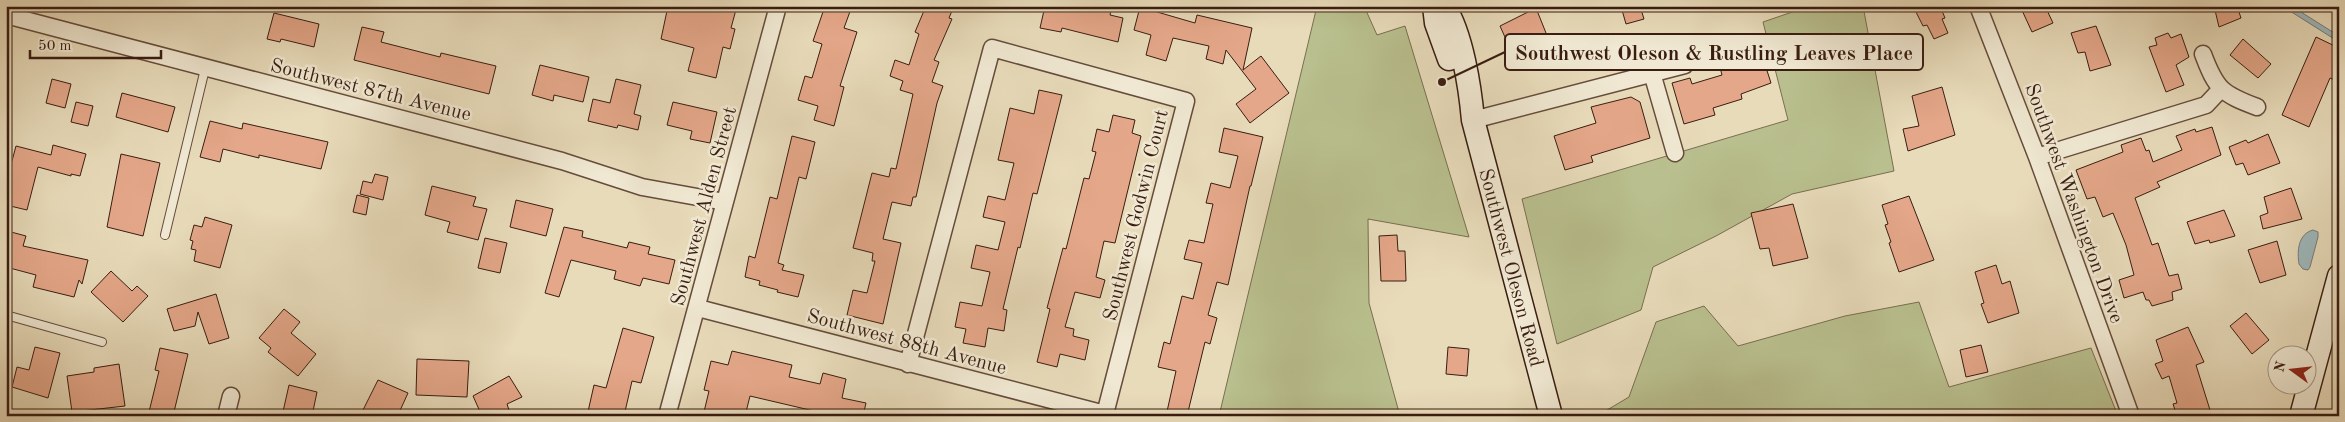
<svg xmlns="http://www.w3.org/2000/svg" width="2345" height="422" viewBox="0 0 2345 422" font-family="'Old Standard TT',serif">
<style>
.green{fill:#b9bf8e;stroke:#796e50}
.water{fill:#9eb8bc;stroke:#767a78}
.building{fill:#e4a789;stroke:#391d11}
.lines{fill:none;stroke-linecap:round;stroke-linejoin:round}
.lane-casing{stroke:#654c3b;stroke-width:10}
.street-casing{stroke:#654c3b;stroke-width:19}
.secondary-casing{stroke:#391d11;stroke-width:25}
.lane{stroke:#f0e8d2;stroke-width:8}
.street{stroke:#f0e8d2;stroke-width:16}
.secondary{stroke:#f0e8d2;stroke-width:22}
.labels{text-anchor:middle;stroke-width:5;stroke-linejoin:round;paint-order:stroke}
.street-label{font-size:20px;fill:#391d11;stroke:#f0e8d2}
.leader{fill:none;stroke:#391d11;stroke-width:2}
.callout-dot{fill:#391d11;stroke:#f0e8d2;stroke-width:2}
.callout{fill:#f0e8d2;stroke:#391d11;stroke-width:2}
.callout-label{font-size:21px;text-anchor:middle;font-weight:bold;fill:#391d11}
</style>
<rect width="100%" height="100%" fill="#e8dbba"/>
<filter id="stains"><feTurbulence type="fractalNoise" baseFrequency=".004" numOctaves="4"/><feColorMatrix values="0 0 0 0 .2 0 0 0 0 .09 0 0 0 0 .02 0 0 0 .5 -.17"/></filter>
<radialGradient id="worn" r=".72"><stop offset=".6" stop-color="#630" stop-opacity="0"/><stop offset="1" stop-color="#630" stop-opacity=".3"/></radialGradient>
<path class="green" d="M1317 6H1364L1377 35 1405 26 1469 237 1368 219 1369 303 1400 416H1219Z
M1810 6H1863L1894 171 1792 194 1716 236 1653 267 1641 310 1557 344 1522 199 1788 120 1763 22Z
M1919 302 1949 387 2091 348 2118 416H1597L1629 397 1656 322 1704 306 1738 346 1845 316Z"/>
<path class="water" d="M2293 7 2339 36V42L2290 11Z
M2313 230 2318 232V237L2310 267 2308 270 2303 269 2299 264C2297 251 2298 234 2313 230Z"/>
<path class="building" d="M668 6H737L731 28 735 29 730 49 723 47 716 78 688 71 694 48 661 39Z
M825 6H852L844 28 857 32 840 86 844 87 834 126 814 120 818 106 798 100 805 76 812 78 822 44 813 41Z
M926 6H954L949 18 952 19 934 60 939 62 932 82 943 86 937 103 916 197H913L911 206 892 202 883 239 901 243 883 324 847 315 853 290 867 293 875 261H872L873 253 853 248 872 173 889 177 891 168 896 169 913 94 900 90 903 81 890 76 895 60 909 65 919 34 915 32Z
M1045 6H1112L1110 15 1123 18 1118 42 1062 28 1061 32 1040 28Z
M1636 6H1640L1644 19 1626 24 1622 10Z
M1913 6H1940L1945 18 1942 19 1948 33 1934 39 1927 25 1923 26Z
M2020 6H2045L2053 23 2032 32Z
M2214 6H2237L2241 18 2219 27Z
M1140 7 1195 23 1197 15 1252 28 1243 70 1261 56 1289 93 1250 123 1236 104 1256 89 1226 50 1223 64 1206 59 1209 46 1173 38 1166 61 1146 55 1151 35 1134 30Z
M1536 8 1548 38 1512 53 1500 26Z
M274 13 319 24 314 47 281 39 280 42 267 39Z
M2096 26 2111 65 2090 71 2085 52 2078 53 2071 33Z
M362 27 384 32 381 42 440 57 441 53 496 66 489 94 354 60Z
M2168 33 2171 38 2181 34 2189 57 2176 65 2184 85 2166 92 2149 47 2157 45 2155 38Z
M2316 37 2339 48V82L2330 78 2309 127 2282 115Z
M2243 39 2271 64 2258 78 2230 55Z
M1760 49 1771 83 1741 94 1742 99 1713 108 1715 115 1684 124 1672 83 1690 78 1692 84 1722 75 1718 60 1730 56 1731 59Z
M540 65 589 77 583 102 554 95 553 101 532 95Z
M52 79 71 84 65 108 46 103Z
M616 79 641 85 634 114 641 116 638 130 618 125 617 128 588 121 593 99 610 103Z
M1942 87 1955 135 1908 151 1903 129 1919 126 1912 96Z
M1039 90 1062 95 1037 194 1033 193 1020 248 1018 247 1003 309 1007 310 1004 331 988 328 985 347 963 343 966 329 955 327 960 302 982 306 990 272 971 268 976 245 998 250 1005 222 983 217 988 196 1005 200 1014 163 998 160 1010 108 1034 114Z
M122 93 175 107 168 132 116 117Z
M1631 97 1640 102 1650 138 1591 156 1593 162 1565 170 1554 136 1596 123 1591 107Z
M76 102 93 106 88 126 71 122Z
M673 102 717 112 710 143 690 139 692 131 667 125Z
M1113 115 1135 120 1132 133 1141 136 1115 243 1104 241 1096 277 1105 280 1100 298 1075 292 1065 327 1074 329 1073 336 1089 340 1085 360 1060 354 1057 367 1037 362 1050 309 1047 308 1063 248 1066 249 1084 178 1089 179 1096 152 1092 151 1097 129 1109 132Z
M210 121 242 129 243 123 328 142 321 169 259 155V158L223 149 220 162 200 157Z
M2212 127 2221 155 2157 182 2160 187 2135 198 2152 245 2158 243 2169 276 2178 274 2182 289 2172 292 2173 300 2152 306 2149 300H2146L2143 292 2124 298 2119 280 2134 275 2126 245 2113 213 2103 217 2095 197 2087 199 2076 170 2123 152 2121 145 2141 138 2146 151 2149 150 2153 162 2182 150 2176 136 2195 129 2196 132Z
M1224 128 1263 137 1251 186H1250L1228 285 1217 282 1208 315 1217 318 1210 344 1205 342 1187 416H1166L1176 371 1158 367 1164 342 1170 344 1182 296 1193 299 1202 263 1184 259 1189 240 1204 243 1213 204 1206 203 1211 183 1230 188 1238 156 1219 152Z
M2268 134 2280 163 2248 175 2243 163 2236 165 2229 147 2246 140 2248 143Z
M792 136 815 142 806 179 799 177 778 263 784 265 782 270 804 275 798 297 777 292 778 290 759 285 760 281 745 277 749 256 755 258 770 197 777 199Z
M53 145 86 154 80 176 71 174V176L38 167 27 210 6 205V183L16 146 51 155Z
M121 154 160 163 143 236 107 227Z
M375 174 388 177 383 200 360 194 363 181 372 183Z
M432 186 476 197 473 206 487 209 478 240 447 232 450 222 425 215Z
M2291 188 2302 219 2263 229 2260 216 2268 213 2264 197Z
M357 195 369 198 366 215 353 212Z
M1909 196 1934 260 1899 272 1889 243 1891 242 1885 225 1888 224 1882 205Z
M516 200 553 209 546 236 510 227Z
M1793 204 1808 258 1773 266 1769 248 1760 249 1751 213Z
M2224 210 2235 236 2210 243 2209 240 2195 244 2187 222Z
M205 217 232 225 220 268 194 261 196 250 191 249 193 241 190 240 194 225 202 227Z
M564 227 583 231 582 237 627 248 629 242 650 247 648 254 675 260 669 284 643 278 640 286 614 279 616 271 571 260 559 297 545 293Z
M11 232 26 236 23 246 88 260 82 284 79 280 74 297 33 287 36 275 6 267V236L10 237Z
M1397 235 1398 251H1405L1406 281H1381L1379 236Z
M485 238 507 243 500 273 478 268Z
M2277 241 2286 275 2260 283 2248 250Z
M1996 265 2002 284 2010 281 2019 313 1988 323 1981 304 1984 303 1975 272Z
M111 271 132 291 137 286 148 296 123 322 91 292Z
M216 294 229 338 209 344 198 312 195 326 174 331 167 309Z
M284 309 300 322 291 333 316 354 298 376 268 352 271 348 259 338Z
M2246 313 2269 340 2252 354 2230 326Z
M2188 327 2204 362 2196 365 2210 410 2194 416H2177L2173 404 2177 403 2169 376 2162 379 2155 364 2163 361 2156 340Z
M623 328 654 337 641 383 632 381 624 416H587L594 385 606 388Z
M1981 345 1988 372 1966 377 1960 350Z
M35 347 60 353 48 398 12 387 17 367 29 370Z
M1448 347 1469 349 1467 376 1446 374Z
M160 348 188 354 173 416H148L159 371 155 370Z
M732 351 792 365 789 377 820 384 823 373 846 379 842 398 866 403 863 416H820L813 414 814 411 750 396 745 416H703L709 391 704 390 711 361 728 365Z
M417 359 469 361 467 397 416 395Z
M119 364 125 406 72 412 67 376 94 372V368Z
M509 376 522 397 507 404 511 416H482L473 396Z
M378 380 408 393 398 415 389 410 386 416H360Z
M289 385 317 392 312 416H282Z"/>
<g class="lines">
<g class="lane-casing">
<path id="lane" d="M165 235 205 69
M6 315 102 342"/>
</g>
<g class="street-casing">
<path id="street" d="M1978 6 2037 157 2131 416
M6 15 562 161 642 187 725 202
M2203 54C2216 89 2222 94 2257 107
M1652 73 1675 153
M1473 120 1685 65
M2037 157 2206 105 2221 89
M698 308 1105 414 1186 101 992 48 908 364
M226 416 231 396
M667 416 778 6"/>
</g>
<g class="secondary-casing">
<g id="secondary">
<path d="M1434 6 1436 23 1449 59"/>
<path id="s1" d="M1444 6C1462 34 1470 87 1473 120L1551 416"/>
<path d="M2301 416 2339 276"/>
</g>
</g>
<use href="#lane" class="lane"/>
<use href="#street" class="street"/>
<use href="#secondary" class="secondary"/>
</g>
<g class="labels">
<g class="street-label">
<text transform="translate(371 89) rotate(14)" y="7">Southwest 87th Avenue</text>
<text transform="translate(2075 203) rotate(70)" y="7">Southwest Washington Drive</text>
<text transform="translate(703 206) rotate(-75)" y="7">Southwest Alden Street</text>
<text transform="translate(1135 215) rotate(-76)" y="7">Southwest Godwin Court</text>
<text dy="7" stroke="none"><textPath href="#s1" startOffset="271">Southwest Oleson Road</textPath></text>
<text transform="translate(907 341) rotate(15)" y="7">Southwest 88th Avenue</text>
</g>
</g>
<path class="leader" d="M1442 82L1505 52"/>
<circle class="callout-dot" cx="1442" cy="82" r="5"/>
<rect class="callout" x="1505" y="34" width="418" height="36" rx="5"/>
<g class="callout-label">
<text x="1714" y="60">Southwest Oleson &amp; Rustling Leaves Place</text>
</g>
<rect width="2345" height="422" fill="none" stroke="#e8dbba" stroke-width="25"/>
<rect x="8" y="8" width="2330" height="407" fill="none" stroke="#391d11" stroke-width="2.5"/>
<rect x="12" y="12" width="2320" height="397" fill="none" stroke="#391d11"/>
<g transform="translate(2292 370) rotate(285)"><circle r="24" fill="#f0e8d2" stroke="#a79785"/>
<path d="M0-4L9 19L0 12L-9 19Z" fill="#8f2418"/>
<text y="-8" font-size="14" font-weight="bold" text-anchor="middle" fill="#391d11">N</text>
</g>
<path d="M30 50v8h131v-8" fill="none" stroke="#391d11" stroke-width="2.5"/>
<text x="38" y="50" font-size="15" fill="#391d11" stroke="#f0e8d2" stroke-width="4" paint-order="stroke">50 m</text>
<rect width="100%" height="100%" filter="url(#stains)"/>
<rect width="100%" height="100%" fill="url(#worn)"/>
</svg>
